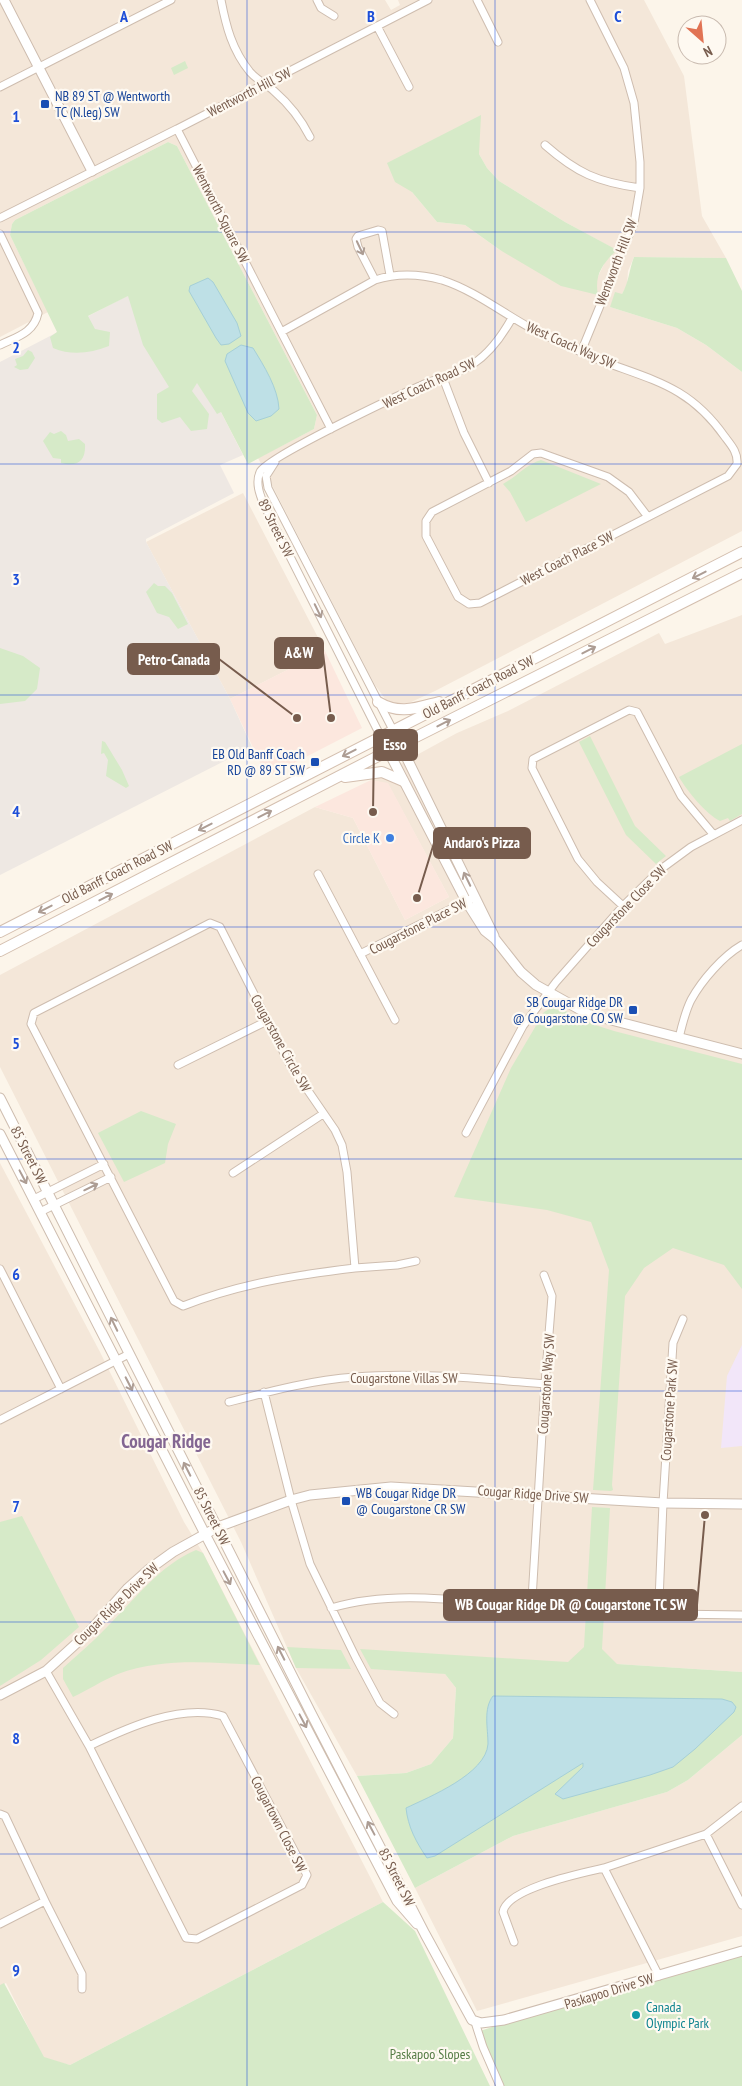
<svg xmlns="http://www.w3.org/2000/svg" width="742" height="2086" viewBox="0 0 742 2086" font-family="'PT Sans Narrow',sans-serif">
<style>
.residential{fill:#f4e7d9;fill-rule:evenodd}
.commercial{fill:#fce7de}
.industrial{fill:#eee8e3}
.education{fill:#f2e6f9}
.green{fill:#d6eac8}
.water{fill:#bee0e6;stroke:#a5cfd7}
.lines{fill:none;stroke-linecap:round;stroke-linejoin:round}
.minor-casing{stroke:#cebdaf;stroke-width:9}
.tertiary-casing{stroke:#cebdaf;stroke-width:11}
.secondary-casing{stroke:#d4bfaf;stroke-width:12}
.minor{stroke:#fff;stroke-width:7}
.tertiary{stroke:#fff;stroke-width:9}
.secondary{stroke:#fff;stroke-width:10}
.oneway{stroke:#ad9d94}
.grid{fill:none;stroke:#1d4ed8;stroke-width:1;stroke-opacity:0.55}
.transit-dot{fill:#1a4fb4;stroke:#fef9f1;stroke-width:2}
.shop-dot{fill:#3f7fe0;stroke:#fef9f1;stroke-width:2}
.culture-dot{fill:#0f9aa8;stroke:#fef9f1;stroke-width:2}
.labels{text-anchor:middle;stroke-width:4.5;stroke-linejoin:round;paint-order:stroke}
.street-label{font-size:14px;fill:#775c4d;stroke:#fef9f1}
.transit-label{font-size:14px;fill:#164399;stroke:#fef9f1;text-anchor:start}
.shop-label{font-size:14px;fill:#366cbe;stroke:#fef9f1;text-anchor:end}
.culture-label{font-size:14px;fill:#0d838f;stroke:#fef9f1;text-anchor:start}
.park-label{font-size:14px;fill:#557c45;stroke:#fef9f1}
.district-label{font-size:19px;font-weight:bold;fill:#836692;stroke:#fef9f1}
.grid-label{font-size:16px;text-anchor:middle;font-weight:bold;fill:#1d4ed8;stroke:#fef9f1;stroke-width:4.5;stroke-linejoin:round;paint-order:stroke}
.leader{fill:none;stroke:#775c4d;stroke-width:2}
.callout-dot{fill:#775c4d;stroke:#fef9f1;stroke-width:2}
.callout{fill:#775c4d;stroke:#775c4d;stroke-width:2}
.callout-label{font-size:15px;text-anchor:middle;font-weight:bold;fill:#fff}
</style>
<rect width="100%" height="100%" fill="#fcf5ea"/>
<path class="residential" d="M0 0H385L391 10 400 5 398 0H644L684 76 702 216 726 258 634 257 628 271 627 285 622 294 610 307 677 328 706 345 742 372V531L435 691 409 703 398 704 386 700 375 685 258 458 314 429 317 415 177 146 168 142 15 220 12 224 10 235 48 312 0 337ZM479 142V154L487 168 499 181 565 222 616 250 605 262 595 283 597 294 500 250 465 225 437 222 412 192Z
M243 493 325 651 230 699 146 542Z
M742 615V1672L617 1664 440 1673 445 1674 456 1688 453 1738 431 1764 406 1773 357 1776 296 1668 241 1542 0 1067V975L315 807 353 818 405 920 449 897 388 784 371 780 457 733 508 711 659 633 665 644Z
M0 1163 100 1352 184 1522 203 1553 383 1902 70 2065 44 2059 6 1983 0 1986Z
M742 1735V1936L477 2011 415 1888 513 1836 667 1792 688 1780Z"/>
<path class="commercial" d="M325 651 362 728 267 777 230 699Z
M371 780 388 783 449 897 405 920 353 818 315 807Z"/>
<path class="industrial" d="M154 282 243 455 220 465 234 493 146 539V542L230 699 252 747 0 875V362Z"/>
<path class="education" d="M742 1345V1446L721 1448 727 1376Z"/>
<path class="green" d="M185 61 188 68 174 75 171 68Z
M481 115 479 154 487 168 499 181 565 222 617 250C603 263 594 275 598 295L561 286 500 250 465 225 437 222 412 192 395 182 387 163Z
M168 142 177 146 317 415 314 429 248 464 221 412 217 414 197 383 192 391 209 414 207 429 191 431 180 417 162 423 157 419V394L169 387 143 345 128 296 88 316 95 329 110 332 109 346C91 353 72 356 53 348L50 337 57 332 10 235 12 224 15 220Z
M634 257 726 258 742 291V372L706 345 677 328 610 307 615 292 622 294C629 282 629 270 634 257Z
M28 350 32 352 35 358 28 369 20 370 14 367 17 365 15 359 23 356Z
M61 431 66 435 68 441 79 439 85 444C86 462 77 467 61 463V459L53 458 43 441 50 432 54 434Z
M541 460 601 484 526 522 510 492 503 484C516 477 527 464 541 460Z
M154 583 158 586H165L172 593 188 624 178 629 169 617 157 613 146 592Z
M0 648 23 656 40 668 37 689 25 701 0 704Z
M590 736 635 826 666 856 656 864 626 835 579 742Z
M102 741 105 742 122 770 129 786 126 788 106 776 108 760 104 753 101 754Z
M742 744V814L730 821 728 818 720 821C706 814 687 791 679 777Z
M555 1006 595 1025 614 1031 742 1064V1289L724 1265 673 1248 644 1268 625 1296 612 1485 613 1490 611 1491 593 1490 609 1270 591 1222 547 1210 454 1197 511 1068 544 1012Z
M141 1111 176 1124 168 1144 165 1163 124 1182 98 1133Z
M592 1507 610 1508 602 1649 617 1664 742 1672V1735L688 1780 667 1792 513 1836 415 1888 357 1776 406 1773 431 1764 453 1738 456 1688 445 1674 371 1669 360 1649 568 1662 584 1647Z
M22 1516 79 1627 41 1660 0 1686V1522Z
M196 1550 203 1553 260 1665C213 1663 163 1657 118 1674 103 1680 88 1690 73 1697L63 1679V1668C78 1654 94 1641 108 1626 135 1599 160 1565 196 1550Z
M287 1647 341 1650 351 1669 296 1668Z
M383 1902 415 1931 490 2086H0V1985L4 1983 44 2057 70 2065Z
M742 1951V2086H501L477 2032 559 2005Z"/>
<path class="water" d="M208 278 213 282 237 323 241 336 229 344 221 345 216 338 189 291 190 286Z
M241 345 253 348C264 366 278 388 279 409L271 416 256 421 248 413 225 361 227 354Z
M493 1696 722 1699 732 1702 736 1707 734 1712 695 1749 673 1767 650 1775 563 1799 555 1794 583 1767V1763L435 1856 427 1858C416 1842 408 1827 406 1808 429 1797 486 1774 488 1744 488 1728 483 1709 493 1696Z"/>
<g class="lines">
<g class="minor-casing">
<path id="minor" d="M221 0C226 26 232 50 250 72 257 80 266 84 274 91 289 104 301 119 310 137
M317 0 321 8 334 16
M477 0 498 42
M377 26 409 87
M0 87 171 0
M177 129 428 0
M545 145C577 173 597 182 640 188
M0 218 177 129 331 429
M0 234 38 313C34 333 16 337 0 345
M375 280 358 247 356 239 358 236 378 230 382 231 390 275
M283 331 375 280C397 273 420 274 442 280 476 291 505 315 536 331 558 341 579 352 602 361 655 381 690 387 725 437 732 446 738 453 737 464L728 476 480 603 469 604 458 597 426 536V521L432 512 511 471 533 454 541 453 608 477 629 492 648 517
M581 352 634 223 640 188V162L634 103 624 68 590 0
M443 378 464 433 489 483
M275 462 266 476 268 488 393 730
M381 737 264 505C260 495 255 483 260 472 267 457 397 396 420 386 437 378 457 375 473 364 490 353 502 336 512 318
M318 874 395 1020
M623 906 597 882 578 859 532 768 533 759 629 710 637 712 681 796 713 834
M210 923 220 927 289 1063 335 1130 342 1145 347 1172 355 1268C296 1275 238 1284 183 1306L174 1301 31 1024 34 1013Z
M360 954 475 897
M679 1038C682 1025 685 1012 691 1000 702 980 723 956 742 945
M178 1065 267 1021
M466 1133 523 1026 556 982 623 906 661 869 691 847 742 820
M233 1173 323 1114
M34 1199 104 1164
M40 1212 111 1177
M355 1268 397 1265 416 1261
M0 1269 61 1389
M683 1319 673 1343 663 1503 659 1601 661 1607 671 1614 742 1615
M264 1392 291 1500 310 1564 356 1658 380 1703 394 1714
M229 1402C271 1391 312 1380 355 1377 418 1372 482 1379 545 1384
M0 1420 129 1354
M331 1608C393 1589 461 1601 524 1606L532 1599 545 1384 552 1296 544 1275
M46 1671 89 1746 186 1938 197 1939 302 1885 307 1875 223 1716C181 1703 127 1728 89 1746
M0 1814 5 1816 45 1901 0 1924
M706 1834 742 1905
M45 1901 82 1974V1989
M514 1942 503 1912C507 1888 582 1873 604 1868
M659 1976 604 1868 706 1834 742 1806
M475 2022 483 2047 500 2086"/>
</g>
<g class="tertiary-casing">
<path id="tertiary" d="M4 0 92 171
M393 730 494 936
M381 737 466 901 485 931 495 939 521 972 536 985 588 1014 742 1054
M0 1098 312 1715 425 1934 472 2020 481 2023 504 2020 742 1951
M0 1134 205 1534 397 1901 417 1924
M0 1695 46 1671 90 1631 128 1588 148 1570 173 1552 218 1527 291 1500 310 1495 391 1487 663 1503 742 1504"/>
</g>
<g class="secondary-casing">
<path id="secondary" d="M378 702C400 715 416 708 439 702
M345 777 382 772 403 781
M0 932 742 552
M0 951 388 751 742 573"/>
</g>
<use href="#minor" class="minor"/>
<use href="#tertiary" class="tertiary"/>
<use href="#secondary" class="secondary"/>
</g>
<defs><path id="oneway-shaft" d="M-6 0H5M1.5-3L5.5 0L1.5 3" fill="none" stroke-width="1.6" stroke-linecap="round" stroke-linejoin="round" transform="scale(1.25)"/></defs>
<g class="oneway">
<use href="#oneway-shaft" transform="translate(360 248) rotate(65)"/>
<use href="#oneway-shaft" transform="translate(699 575) rotate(153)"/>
<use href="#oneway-shaft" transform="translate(318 611) rotate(64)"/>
<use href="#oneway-shaft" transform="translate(589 650) rotate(-27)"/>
<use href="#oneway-shaft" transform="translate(444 723) rotate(-27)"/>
<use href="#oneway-shaft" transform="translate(349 753) rotate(153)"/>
<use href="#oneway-shaft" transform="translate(265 814) rotate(-27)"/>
<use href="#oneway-shaft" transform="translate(205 827) rotate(153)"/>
<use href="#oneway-shaft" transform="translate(467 879) rotate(-116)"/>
<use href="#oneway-shaft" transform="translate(106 897) rotate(-27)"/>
<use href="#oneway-shaft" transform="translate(45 909) rotate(153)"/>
<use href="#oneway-shaft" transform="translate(23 1177) rotate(62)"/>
<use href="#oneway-shaft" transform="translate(91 1187) rotate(-26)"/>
<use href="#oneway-shaft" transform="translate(114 1324) rotate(-116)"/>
<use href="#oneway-shaft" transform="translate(129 1384) rotate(63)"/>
<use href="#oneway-shaft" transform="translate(187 1469) rotate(-117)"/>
<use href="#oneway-shaft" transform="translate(227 1578) rotate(62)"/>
<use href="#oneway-shaft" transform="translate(281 1653) rotate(-117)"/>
<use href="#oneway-shaft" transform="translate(303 1721) rotate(62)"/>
<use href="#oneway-shaft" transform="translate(371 1828) rotate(-118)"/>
</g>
<path class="grid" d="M247 0V2086M495 0V2086M0 232H742M0 464H742M0 695H742M0 927H742M0 1159H742M0 1391H742M0 1622H742M0 1854H742"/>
<g class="transit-dot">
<rect x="40" y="99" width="10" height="10" rx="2.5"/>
<rect x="310" y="757" width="10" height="10" rx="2.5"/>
<rect x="628" y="1005" width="10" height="10" rx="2.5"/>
<rect x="341" y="1496" width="10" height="10" rx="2.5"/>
</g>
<circle class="shop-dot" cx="390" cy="838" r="5"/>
<circle class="culture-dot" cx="636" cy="2015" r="5"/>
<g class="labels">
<g class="street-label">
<text transform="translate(249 92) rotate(-27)" y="5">Wentworth Hill SW</text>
<text transform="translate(221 214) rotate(63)" y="5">Wentworth Square SW</text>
<text transform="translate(616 262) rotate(-69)" y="5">Wentworth Hill SW</text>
<text transform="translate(571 345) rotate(24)" y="5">West Coach Way SW</text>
<text transform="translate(429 383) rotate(-25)" y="5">West Coach Road SW</text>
<text transform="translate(276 528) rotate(64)" y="5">89 Street SW</text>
<text transform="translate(567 558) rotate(-27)" y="5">West Coach Place SW</text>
<text transform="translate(478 687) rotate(-27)" y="5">Old Banff Coach Road SW</text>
<text transform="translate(117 872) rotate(-27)" y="5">Old Banff Coach Road SW</text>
<text transform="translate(626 906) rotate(-46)" y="5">Cougarstone Close SW</text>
<text transform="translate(418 926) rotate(-27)" y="5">Cougarstone Place SW</text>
<text transform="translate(281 1043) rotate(61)" y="5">Cougarstone Circle SW</text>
<text transform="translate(29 1155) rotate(63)" y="5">85 Street SW</text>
<text x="404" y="1383">Cougarstone Villas SW</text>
<text transform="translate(546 1384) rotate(-86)" y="5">Cougarstone Way SW</text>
<text transform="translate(669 1410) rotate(-86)" y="5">Cougarstone Park SW</text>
<text transform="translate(533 1494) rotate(4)" y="5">Cougar Ridge Drive SW</text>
<text transform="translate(212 1516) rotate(63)" y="5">85 Street SW</text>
<text transform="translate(116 1604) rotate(-44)" y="5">Cougar Ridge Drive SW</text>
<text transform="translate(279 1824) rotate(63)" y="5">Cougartown Close SW</text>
<text transform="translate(397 1877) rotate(63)" y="5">85 Street SW</text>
<text transform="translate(609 1991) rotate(-17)" y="5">Paskapoo Drive SW</text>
</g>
<g class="transit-label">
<text x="55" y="101">NB 89 ST @ Wentworth<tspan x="55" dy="16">TC (N.leg) SW</tspan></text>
<text x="305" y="759" text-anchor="end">EB Old Banff Coach<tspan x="305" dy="16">RD @ 89 ST SW</tspan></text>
<text x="623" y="1007" text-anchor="end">SB Cougar Ridge DR<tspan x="623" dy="16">@ Cougarstone CO SW</tspan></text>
<text x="356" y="1498">WB Cougar Ridge DR<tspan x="356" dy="16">@ Cougarstone CR SW</tspan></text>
</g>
<g class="shop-label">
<text x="380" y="843">Circle K</text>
</g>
<g class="culture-label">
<text x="646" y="2012">Canada<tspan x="646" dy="16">Olympic Park</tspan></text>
</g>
<g class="park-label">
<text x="430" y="2059">Paskapoo Slopes</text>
</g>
<g class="district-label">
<text x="166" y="1448">Cougar Ridge</text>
</g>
</g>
<g class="grid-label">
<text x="124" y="22">A</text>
<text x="371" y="22">B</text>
<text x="618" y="22">C</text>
<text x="16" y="122">1</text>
<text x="16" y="353">2</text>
<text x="16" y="585">3</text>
<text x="16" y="817">4</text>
<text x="16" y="1049">5</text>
<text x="16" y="1280">6</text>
<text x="16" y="1512">7</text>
<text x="16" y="1744">8</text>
<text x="16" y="1976">9</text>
</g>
<path class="leader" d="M331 718L323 653M297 718L219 659M373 812L374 745M417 898L434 843M705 1515L697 1605"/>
<g class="callout-dot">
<circle cx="331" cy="718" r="5"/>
<circle cx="297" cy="718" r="5"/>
<circle cx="373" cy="812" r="5"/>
<circle cx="417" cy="898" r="5"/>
<circle cx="705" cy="1515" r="5"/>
</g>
<g class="callout">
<rect x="275" y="638" width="48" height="30" rx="5"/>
<rect x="128" y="644" width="91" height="30" rx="5"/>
<rect x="374" y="730" width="43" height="30" rx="5"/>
<rect x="434" y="828" width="96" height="30" rx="5"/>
<rect x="444" y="1590" width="253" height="30" rx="5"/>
</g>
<g class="callout-label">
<text x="299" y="658">A&amp;W</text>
<text x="174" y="665">Petro-Canada</text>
<text x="395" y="750">Esso</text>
<text x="482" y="848">Andaro's Pizza</text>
<text x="571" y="1610">WB Cougar Ridge DR @ Cougarstone TC SW</text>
</g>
<g transform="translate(702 40) rotate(153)"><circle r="24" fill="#fef9f1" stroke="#c8baaf"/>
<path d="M0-4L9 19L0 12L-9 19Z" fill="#e17354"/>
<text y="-8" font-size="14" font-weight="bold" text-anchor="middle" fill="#775c4d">N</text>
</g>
</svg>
